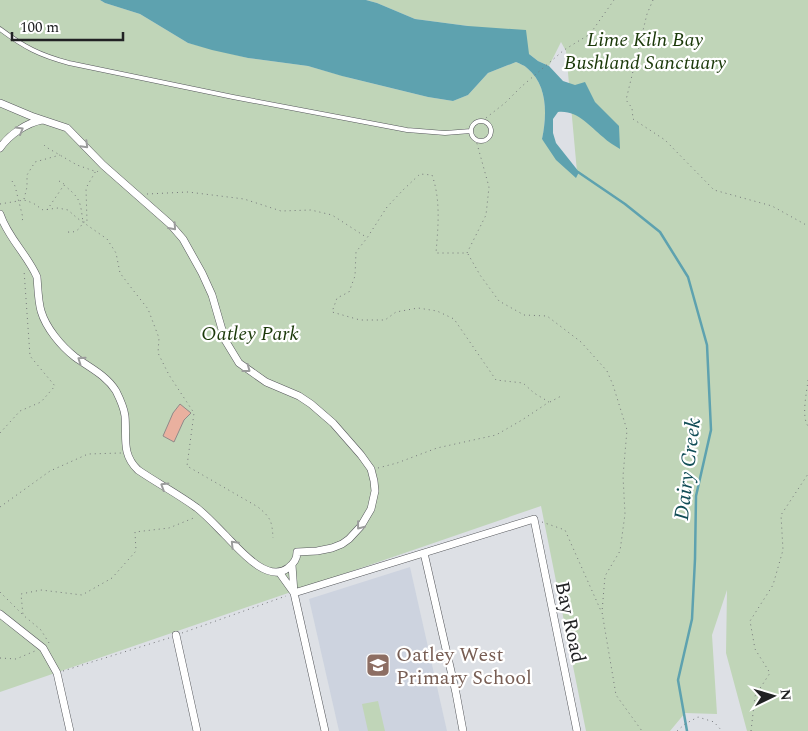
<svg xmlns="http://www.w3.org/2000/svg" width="808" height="731" viewBox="0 0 808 731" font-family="Spectral,serif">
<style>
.built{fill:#cdd3df}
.green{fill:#c0d5b8}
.water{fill:#5ea2af}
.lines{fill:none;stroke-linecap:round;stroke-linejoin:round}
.stream{stroke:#5ea2af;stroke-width:2.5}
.building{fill:#e9b09f;stroke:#908a89}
.lane-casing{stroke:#55575b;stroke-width:5}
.street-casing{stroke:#55575b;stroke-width:8}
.path{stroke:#76787b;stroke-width:1;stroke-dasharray:1 4;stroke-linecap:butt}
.lane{stroke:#fff;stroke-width:4}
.street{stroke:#fff;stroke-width:7}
.oneway{stroke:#9b9c9c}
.labels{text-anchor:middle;stroke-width:4.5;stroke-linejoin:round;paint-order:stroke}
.park-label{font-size:20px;font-style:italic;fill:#1a3808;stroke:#fff}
.street-label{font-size:20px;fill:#212224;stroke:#fff}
.education-label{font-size:20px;fill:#785e54;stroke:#fff;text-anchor:start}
.water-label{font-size:21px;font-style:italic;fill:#114d57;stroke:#fff}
</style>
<rect width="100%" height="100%" fill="#dde0e5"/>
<path class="built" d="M410 567 447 731H339L309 599Z"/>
<path class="green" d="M0 0H100L105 3 140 14 188 43 248 58 308 66 350 78 428 97 453 101 468 95 488 73 516 62C520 64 524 65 527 68 548 85 547 115 542 139L577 172 566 51 561 42 549 66 538 61 529 54 468 26 415 19 377 3 366 0H808V731H747L726 653 727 590 712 635 717 714 685 713 670 731H586L541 506 0 692Z
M378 701 385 731H368L362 704Z"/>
<path class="water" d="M100 0H366L377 3 415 19 468 26 526 30 529 54 538 61 549 66 563 81 575 85 585 82 595 102 619 126 620 149C614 145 608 142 603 137 589 126 578 110 558 112L553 119V133L556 143 579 172 576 178 556 160 542 139C547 115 548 85 527 68 524 65 520 64 516 62L488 73 468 95 453 101 428 97 342 76 308 66 248 58 212 50 188 43 140 14 105 3Z"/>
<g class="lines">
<path class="stream" d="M578 172 625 204 660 232 688 277 707 345 711 430 696 496 695 559 692 619 678 680 687 731"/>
</g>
<path class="building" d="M180 404 191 413 184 420 174 442 163 436 173 413Z"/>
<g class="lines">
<g class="lane-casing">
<path id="lane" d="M0 29C24 47 39 55 69 63L233 97 407 130 445 133 471 131
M471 131a10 10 0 1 1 20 0a10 10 0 1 1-20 0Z"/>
</g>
<g class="street-casing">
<path id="street" d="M0 103 31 116 67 128 103 165 170 224 183 239 202 273 212 295 225 340 239 363 266 382 299 396 311 404 333 423 361 455 371 469 374 481 375 491 371 509 361 526 349 539 342 544 332 548 317 551 297 552C297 559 294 563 288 568 267 584 239 549 225 535 216 526 207 516 197 508 178 494 157 483 138 470 121 454 127 437 125 416 124 407 120 399 116 391 106 375 90 368 75 357 61 346 46 328 41 311 38 300 38 288 37 277 27 254 8 238 0 214
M0 148C9 135 26 123 42 120
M424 553 456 693 463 731
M292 565 294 593 325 731
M279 572 294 593
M294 593 534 519 577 731
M0 614 43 648 57 673 70 731
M176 635 197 731"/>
</g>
<path class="path" d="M653 0 647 14 626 100 632 108 633 119 665 140 714 190 772 206 808 226
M482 121 505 103 521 87 564 50 590 34 614 0
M44 145 46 147 77 165 97 172 98 171
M12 181 15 186 23 218 22 221
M59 181 64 184
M147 194 188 192 244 199 281 211 311 210 332 215 366 237
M24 199 27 187V175L35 162 60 155
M0 204 24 200 33 203 43 210 58 208 68 210 77 218 107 239 116 253 120 273 133 290 148 309 159 338 158 353 169 375 194 413 187 466 258 507C271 518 272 521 273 538
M47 210 64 185C81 199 80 201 83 222
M68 232C76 233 80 229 83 222H87L86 188 97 169
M467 253 486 215 489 187 476 140
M468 254 480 275 499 301 524 315 547 316 581 342 607 371 613 385 627 430 623 476 625 514 620 551 605 576 602 612 616 695 642 731
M808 380C807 392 801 416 808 426
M550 402 563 395
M0 433 20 411 41 402 55 386 30 356 24 270
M378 468 397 463 437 448 496 435 522 420 549 402 534 393 523 383 496 380 454 319 437 311 418 308 396 312 385 320H360L332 312 337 298 349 292 355 276 356 252 367 238 387 207 404 189 420 174 432 175C441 200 438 228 436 253H467
M0 507 50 471 88 454 121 453
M542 522 565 530 601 611
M0 592 23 615
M182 633 286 596
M49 643 41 630 23 615 21 594 41 590 82 595 112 578 136 551 135 532 169 528 196 517
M0 658 16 659 35 651
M63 671 169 638
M677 731 685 724 698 717 714 722 722 731
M751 731 755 696 770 673 755 649 750 621 773 585 783 550 781 515 808 474"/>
<use href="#lane" class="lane"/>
<use href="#street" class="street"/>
</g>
<defs><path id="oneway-chevron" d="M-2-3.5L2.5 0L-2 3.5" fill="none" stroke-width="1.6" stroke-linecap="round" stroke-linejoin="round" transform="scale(1.25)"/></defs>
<g class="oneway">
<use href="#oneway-chevron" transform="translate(20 130) rotate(-30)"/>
<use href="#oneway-chevron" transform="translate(85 145) rotate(45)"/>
<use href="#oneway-chevron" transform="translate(173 227) rotate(48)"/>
<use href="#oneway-chevron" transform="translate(81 360) rotate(-145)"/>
<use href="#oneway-chevron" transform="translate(247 369) rotate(37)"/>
<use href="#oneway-chevron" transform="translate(164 486) rotate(-148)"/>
<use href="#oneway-chevron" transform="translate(360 526) rotate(128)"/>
<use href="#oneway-chevron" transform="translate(234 544) rotate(-134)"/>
</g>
<defs>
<g id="school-square" transform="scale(1.25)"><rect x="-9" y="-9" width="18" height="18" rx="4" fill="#8d6e63" stroke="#fff"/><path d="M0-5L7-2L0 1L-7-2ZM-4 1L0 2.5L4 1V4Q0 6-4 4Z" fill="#fff"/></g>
</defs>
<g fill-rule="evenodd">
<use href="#school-square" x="378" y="665"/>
</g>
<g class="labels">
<g class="park-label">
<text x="645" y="46">Lime Kiln Bay<tspan x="645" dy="23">Bushland Sanctuary</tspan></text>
<text x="250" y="340">Oatley Park</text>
</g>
<g class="street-label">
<text transform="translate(571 622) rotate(78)" y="7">Bay Road</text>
</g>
<g class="education-label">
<text x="396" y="661">Oatley West<tspan x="396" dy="23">Primary School</tspan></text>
</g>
<g class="water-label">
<text transform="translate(687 469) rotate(-83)" y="7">Dairy Creek</text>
</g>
</g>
<g transform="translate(773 696) rotate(85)" stroke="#ffffff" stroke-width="4" paint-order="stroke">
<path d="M0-4L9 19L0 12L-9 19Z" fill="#212224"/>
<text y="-8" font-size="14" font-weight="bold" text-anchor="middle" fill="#212224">N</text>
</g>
<path d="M12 32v8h111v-8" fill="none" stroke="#212224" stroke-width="2.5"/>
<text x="20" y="32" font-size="15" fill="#212224" stroke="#ffffff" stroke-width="4" paint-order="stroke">100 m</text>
</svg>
